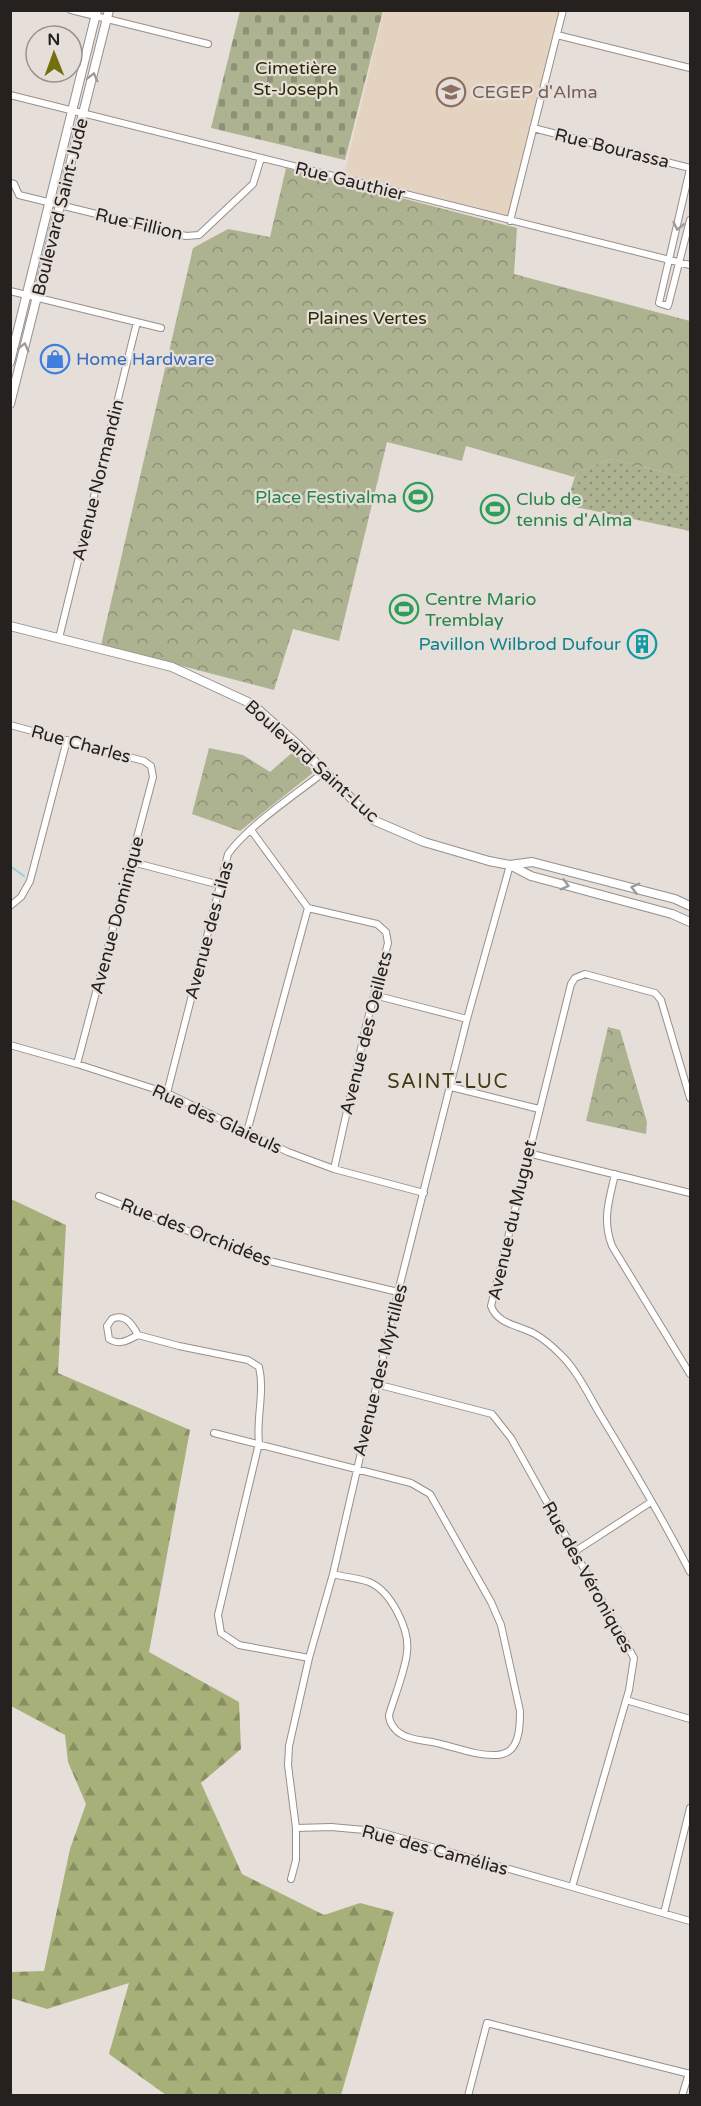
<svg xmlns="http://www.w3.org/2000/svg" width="701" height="2106" viewBox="0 0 701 2106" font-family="'Varela Round',sans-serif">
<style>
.education{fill:#e4d3c1}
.forest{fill:url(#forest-firs)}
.cemetery{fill:url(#cemetery-stones)}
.park{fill:url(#park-crowns)}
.garden{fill:url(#garden-dots)}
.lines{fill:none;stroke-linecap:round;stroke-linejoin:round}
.stream{stroke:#8cd5e5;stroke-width:2}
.minor-casing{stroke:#978f8b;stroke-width:8}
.tertiary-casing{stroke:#978f8b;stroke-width:10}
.minor{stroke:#fff;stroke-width:6}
.tertiary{stroke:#fff;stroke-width:8}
.oneway{stroke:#9c9b9a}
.labels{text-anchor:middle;stroke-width:4.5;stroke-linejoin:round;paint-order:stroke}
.park-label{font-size:18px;fill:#292d01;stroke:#e6ded9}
.education-label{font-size:18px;fill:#785e54;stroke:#e6ded9;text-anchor:start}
.street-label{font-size:18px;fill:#24211f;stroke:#e6ded9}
.shop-label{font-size:18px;fill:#366cbe;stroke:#e6ded9;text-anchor:start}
.leisure-label{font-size:18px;fill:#27864d;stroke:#e6ded9;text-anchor:start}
.culture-label{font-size:18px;fill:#0d838f;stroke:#e6ded9;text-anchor:end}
.neighbourhood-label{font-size:20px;letter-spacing:1.5px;fill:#3e3c13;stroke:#e6ded9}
</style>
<defs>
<pattern id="forest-firs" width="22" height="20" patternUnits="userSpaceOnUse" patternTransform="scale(1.5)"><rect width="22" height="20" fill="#a7b078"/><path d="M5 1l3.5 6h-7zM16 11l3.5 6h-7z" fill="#888f62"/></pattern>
<pattern id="cemetery-stones" width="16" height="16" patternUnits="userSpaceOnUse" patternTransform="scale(1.5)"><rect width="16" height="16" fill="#adb391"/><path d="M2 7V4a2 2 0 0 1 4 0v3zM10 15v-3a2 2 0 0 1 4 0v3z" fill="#8d9176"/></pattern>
<pattern id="park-crowns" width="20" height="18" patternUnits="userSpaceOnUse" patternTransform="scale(1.5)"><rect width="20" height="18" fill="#adb391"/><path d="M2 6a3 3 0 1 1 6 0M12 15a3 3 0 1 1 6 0" fill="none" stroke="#8d9176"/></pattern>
<pattern id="garden-dots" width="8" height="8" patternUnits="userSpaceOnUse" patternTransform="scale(1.5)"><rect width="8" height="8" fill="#adb391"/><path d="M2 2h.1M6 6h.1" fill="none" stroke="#8d9176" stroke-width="1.8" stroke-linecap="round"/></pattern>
</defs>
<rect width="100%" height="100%" fill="#e6ded9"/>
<path class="education" d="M384 11H559L507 216 344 174Z"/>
<path class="forest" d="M11 1199 66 1225 58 1373 190 1430 149 1652 239 1702 241 1749 201 1783 242 1874 324 1915 360 1903 394 1912 341 2095H166L109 2054 129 1983 47 2009 11 1998V1972L44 1971 70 1849 86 1804 68 1762 65 1735 11 1706Z"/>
<path class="cemetery" d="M240 11H383L345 160 211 128Z"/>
<path class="park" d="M286 168 517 228 514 274 690 321V479L611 459 576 473 574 477 466 446 462 461 387 442 339 641 293 629 274 690 101 645 193 248 228 229 270 237Z
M209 748 243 755 270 772 294 751 314 772 240 831 192 814Z
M608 1027 620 1030 647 1122 646 1134 586 1121Z"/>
<path class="garden" d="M611 459 690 479V531L566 505 576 473Z"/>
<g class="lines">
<path class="stream" d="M10 866 24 876"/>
<g class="minor-casing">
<path id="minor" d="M71 10 208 44
M557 35 690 68
M10 95 690 265
M533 128 690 168
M690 169 659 303 668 306 690 220
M10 183 14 184 19 195 186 236 199 235 253 184 261 158
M510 221 563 10
M10 291 161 328
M59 638 137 322
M10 725 144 761 151 766 153 777 77 1064
M251 830 308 908 377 924 386 932 388 943 366 1026 334 1169
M132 862 220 885
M10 906 21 897 30 881 67 740
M374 995 467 1019
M10 1045 77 1064 167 1093 288 1152 334 1169 424 1193
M451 1087 539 1109
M167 1093 228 854C249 825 295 795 324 772
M690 1098 661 1000 655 993 585 974 575 978 571 984 491 1306C498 1325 519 1325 535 1334 544 1339 553 1347 560 1354 577 1370 589 1396 601 1416 632 1467 663 1519 690 1572
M247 1132 308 908
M528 1153 690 1193
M615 1174C609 1201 602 1219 612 1246L690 1374
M99 1196 257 1258 398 1292
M138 1335C132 1324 125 1313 112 1319L107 1326 109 1339C120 1346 128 1340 138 1335L179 1346 248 1360 259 1367C265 1392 256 1418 259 1443L218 1615 221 1633 239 1645 309 1658
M376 1384 492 1414 511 1438 634 1658 629 1690 572 1887 690 1921
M214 1433 411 1483 430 1494 491 1602 501 1625 520 1711C520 1723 520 1743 509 1751 506 1753 500 1755 496 1755 475 1756 453 1746 432 1742 422 1740 410 1740 401 1734 394 1730 389 1722 389 1715 394 1698 406 1668 407 1652 410 1630 391 1591 369 1582 358 1578 344 1577 333 1574
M574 1552 651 1502
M626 1700 690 1719
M296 1828 331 1827 376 1831 572 1887
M291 1879 296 1860V1828L288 1765 289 1746 309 1658 333 1574 398 1292 467 1019 510 865
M664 1913 690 1808
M468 2096 487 2023 690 2074
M682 2096 689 2073"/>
</g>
<g class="tertiary-casing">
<path id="tertiary" d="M10 362 97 10
M10 404 109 10
M10 626 172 667 252 704 297 744 373 820 424 842 489 861 510 865 531 876 672 914 690 922
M510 865 532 862 675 899 690 906"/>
</g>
<use href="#minor" class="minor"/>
<use href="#tertiary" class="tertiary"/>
</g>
<defs><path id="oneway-chevron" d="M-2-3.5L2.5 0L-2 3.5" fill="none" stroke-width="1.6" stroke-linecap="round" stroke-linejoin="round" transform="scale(1.5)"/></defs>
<g class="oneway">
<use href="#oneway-chevron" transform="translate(93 77) rotate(-76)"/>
<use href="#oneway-chevron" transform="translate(678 226) rotate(103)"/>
<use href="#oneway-chevron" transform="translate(24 347) rotate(-76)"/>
<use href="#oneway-chevron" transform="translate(565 885) rotate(15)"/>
<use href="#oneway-chevron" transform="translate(635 888) rotate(-166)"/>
</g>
<defs>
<g id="university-ring" transform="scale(1.5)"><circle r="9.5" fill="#e6ded9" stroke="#8d6e63" stroke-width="1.5"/><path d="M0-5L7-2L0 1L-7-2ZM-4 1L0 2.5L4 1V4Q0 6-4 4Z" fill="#8d6e63"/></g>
<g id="shop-ring" transform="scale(1.5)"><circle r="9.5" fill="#e6ded9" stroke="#3f7fe0" stroke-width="1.5"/><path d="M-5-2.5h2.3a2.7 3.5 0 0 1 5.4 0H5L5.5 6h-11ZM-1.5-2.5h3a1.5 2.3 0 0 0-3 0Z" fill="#3f7fe0"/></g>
<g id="stadium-ring" transform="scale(1.5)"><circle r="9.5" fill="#e6ded9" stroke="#2e9e5b" stroke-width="1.5"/><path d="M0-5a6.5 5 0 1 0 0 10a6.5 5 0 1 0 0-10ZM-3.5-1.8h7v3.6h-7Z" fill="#2e9e5b"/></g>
<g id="building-ring" transform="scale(1.5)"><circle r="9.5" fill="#e6ded9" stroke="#0f9aa8" stroke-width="1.5"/><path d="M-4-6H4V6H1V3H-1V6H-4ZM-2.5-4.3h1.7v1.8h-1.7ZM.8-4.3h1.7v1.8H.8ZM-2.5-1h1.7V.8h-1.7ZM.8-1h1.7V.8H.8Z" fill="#0f9aa8"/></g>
</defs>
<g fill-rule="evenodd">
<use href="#university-ring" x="451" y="92"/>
<use href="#shop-ring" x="55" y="359"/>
<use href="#stadium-ring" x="418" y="497"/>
<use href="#stadium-ring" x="495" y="509"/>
<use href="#stadium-ring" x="404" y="609"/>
<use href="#building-ring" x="642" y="644"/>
</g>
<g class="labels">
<g class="park-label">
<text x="296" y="74">Cimetière<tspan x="296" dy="21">St-Joseph</tspan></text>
<text x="367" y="324">Plaines Vertes</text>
</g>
<g class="education-label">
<text x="472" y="98">CEGEP d'Alma</text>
</g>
<g class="street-label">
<text transform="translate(612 148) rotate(14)" y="6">Rue Bourassa</text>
<text transform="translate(350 181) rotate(14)" y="6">Rue Gauthier</text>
<text transform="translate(60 207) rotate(-76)" y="6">Boulevard Saint-Jude</text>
<text transform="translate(139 224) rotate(13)" y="6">Rue Fillion</text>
<text transform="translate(98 480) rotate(-76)" y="6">Avenue Normandin</text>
<text transform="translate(81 744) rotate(15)" y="6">Rue Charles</text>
<text transform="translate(312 761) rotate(42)" y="6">Boulevard Saint-Luc</text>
<text transform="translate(117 915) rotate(-75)" y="6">Avenue Dominique</text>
<text transform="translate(209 930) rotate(-75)" y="6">Avenue des Lilas</text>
<text transform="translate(366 1033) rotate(-76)" y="6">Avenue des Oeillets</text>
<text transform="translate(217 1119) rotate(25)" y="6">Rue des Glaieuls</text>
<text transform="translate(512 1220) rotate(-77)" y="6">Avenue du Muguet</text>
<text transform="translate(196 1232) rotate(21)" y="6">Rue des Orchidées</text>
<text transform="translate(380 1370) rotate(-76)" y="6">Avenue des Myrtilles</text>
<text transform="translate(588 1577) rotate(61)" y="6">Rue des Véroniques</text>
<text transform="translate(435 1850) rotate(15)" y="6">Rue des Camélias</text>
</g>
<g class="shop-label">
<text x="76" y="365">Home Hardware</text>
</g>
<g class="leisure-label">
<text x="397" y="503" text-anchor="end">Place Festivalma</text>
<text x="516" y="505">Club de<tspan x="516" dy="21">tennis d'Alma</tspan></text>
<text x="425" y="605">Centre Mario<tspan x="425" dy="21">Tremblay</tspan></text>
</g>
<g class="culture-label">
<text x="621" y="650">Pavillon Wilbrod Dufour</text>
</g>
<g class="neighbourhood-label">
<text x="448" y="1088">SAINT-LUC</text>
</g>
</g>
<rect width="701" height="2106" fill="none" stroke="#24211f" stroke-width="24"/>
<g transform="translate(54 54) rotate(359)"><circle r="28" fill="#e6ded9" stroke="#98928f" stroke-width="1.5"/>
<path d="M0-4.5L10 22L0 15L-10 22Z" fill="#736f0f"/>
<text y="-9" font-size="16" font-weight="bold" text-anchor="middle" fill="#24211f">N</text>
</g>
</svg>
